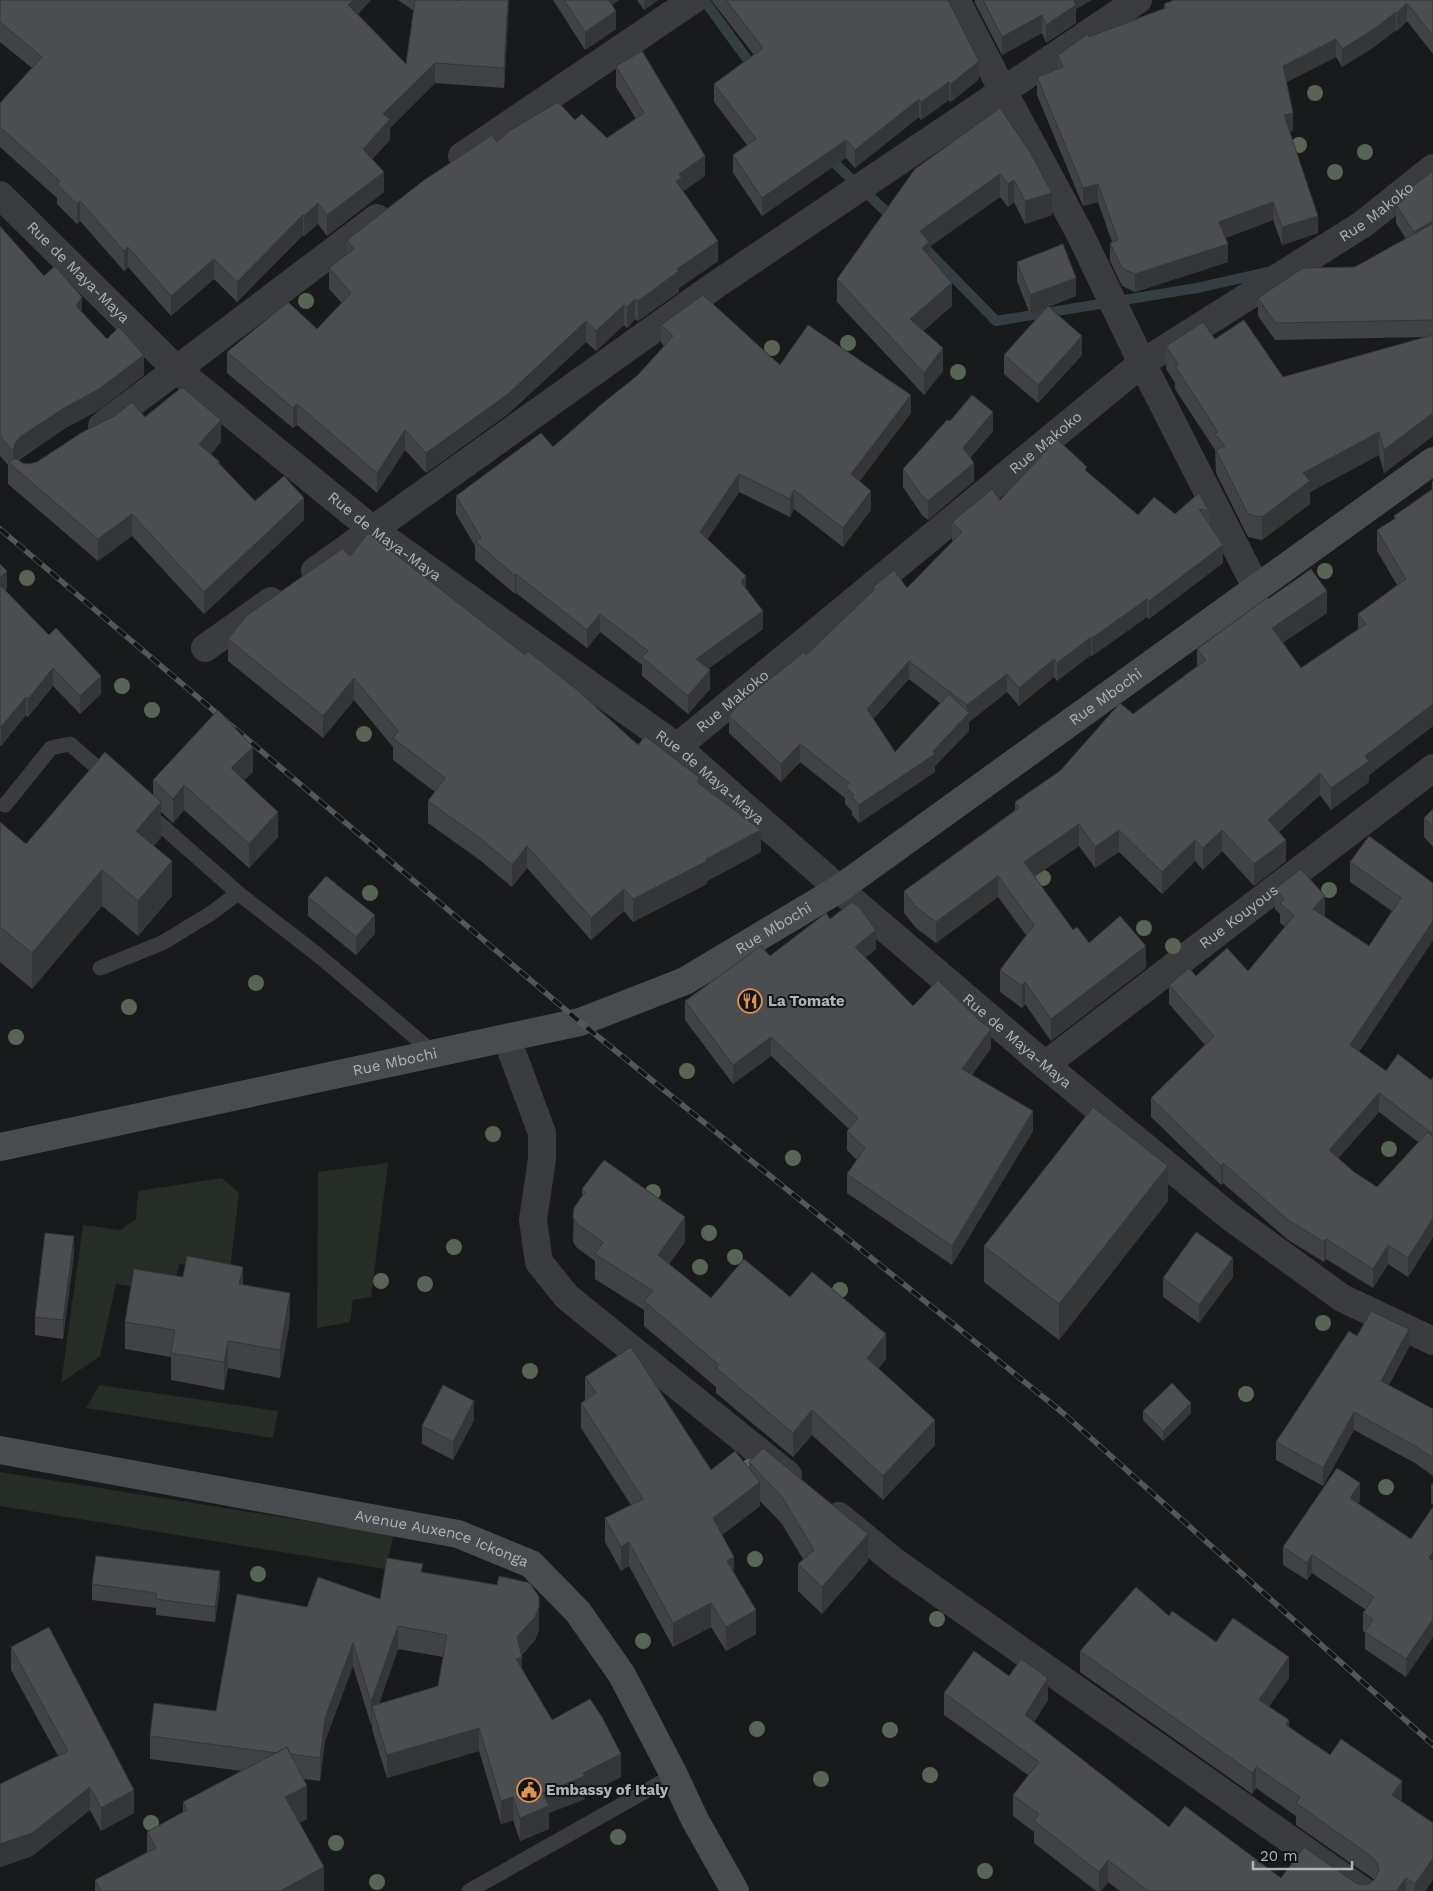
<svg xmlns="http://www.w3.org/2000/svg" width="1433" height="1891" viewBox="0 0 1433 1891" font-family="'Work Sans',sans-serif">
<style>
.green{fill:#262d26}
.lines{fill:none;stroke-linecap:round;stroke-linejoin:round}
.stream{stroke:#353e43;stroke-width:10}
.lane{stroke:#3b3c40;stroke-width:15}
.street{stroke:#3b3c40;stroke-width:28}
.secondary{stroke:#494c4f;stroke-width:28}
.rail-casing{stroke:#54575a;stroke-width:5.5}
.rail{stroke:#141516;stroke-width:4;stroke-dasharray:11;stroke-linecap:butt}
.tree{fill:#576456}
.wall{fill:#404245;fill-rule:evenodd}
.shaded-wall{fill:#343638}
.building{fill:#4b4d50;stroke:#343638}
.labels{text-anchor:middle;stroke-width:4;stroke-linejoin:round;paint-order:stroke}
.street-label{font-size:15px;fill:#adb3b9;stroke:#141516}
.poi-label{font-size:15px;font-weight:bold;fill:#adb3b9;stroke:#141516;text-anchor:start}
</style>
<rect width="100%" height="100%" fill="#191a1b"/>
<path class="green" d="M388 1163 371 1297 353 1300 350 1322 317 1328 318 1172Z
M222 1178 239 1193 230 1270 179 1264 173 1292 116 1284 100 1356 61 1383 83 1225 120 1230 136 1219 138 1191Z
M99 1385 278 1411 273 1438 86 1408Z
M0 1472 394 1535 385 1569 0 1506Z"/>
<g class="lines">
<path class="stream" d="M704 0 755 70
M827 156 895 220
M920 243 996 321 1197 288 1268 272"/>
<path class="lane" d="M5 805 51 748 70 744 110 779
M145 811 238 893 318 955 435 1054
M100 968 162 943 210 914 238 893
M469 1891 674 1775"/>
<g class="street">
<path d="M956 0 1003 91 1079 232 1142 363 1256 587"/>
<path d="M462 156 693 0"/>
<path id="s1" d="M0 195 176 369 373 530 677 747 839 889 1045 1065 1229 1216 1342 1298 1433 1341"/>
<path d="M102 426 377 218"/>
<path d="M315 571 714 286 1138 0"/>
<path d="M205 648 271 601"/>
<path id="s2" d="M677 747 1142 363 1363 224 1433 168"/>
<path d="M507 1039 542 1133V1159L533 1220 539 1262 567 1297 788 1475"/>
<path id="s3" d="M1045 1065 1433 768"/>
<path d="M839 1516 895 1562 1363 1891"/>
</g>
<g class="secondary">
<path id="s4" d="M0 1147 580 1022 685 981 839 889 1433 461"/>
<path id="s5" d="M0 1450 458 1534 531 1564 578 1612 622 1675 674 1775 695 1820 735 1891"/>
</g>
<g class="rail-casing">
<path id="rail" d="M0 529 580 1022 1063 1413 1433 1745"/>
</g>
<use href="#rail" class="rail"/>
</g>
<g class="tree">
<circle cx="1315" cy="93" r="8"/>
<circle cx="1299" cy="145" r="8"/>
<circle cx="1365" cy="152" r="8"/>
<circle cx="1335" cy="172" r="8"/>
<circle cx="306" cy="301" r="8"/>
<circle cx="848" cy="343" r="8"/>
<circle cx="772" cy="348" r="8"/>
<circle cx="958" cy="372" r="8"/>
<circle cx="1325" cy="571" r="8"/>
<circle cx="27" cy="578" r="8"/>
<circle cx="122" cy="686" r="8"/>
<circle cx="152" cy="710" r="8"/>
<circle cx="364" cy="734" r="8"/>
<circle cx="1043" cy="878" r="8"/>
<circle cx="1329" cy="890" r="8"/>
<circle cx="370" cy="893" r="8"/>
<circle cx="1144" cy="928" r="8"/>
<circle cx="1173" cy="946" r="8"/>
<circle cx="256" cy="983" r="8"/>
<circle cx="129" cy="1007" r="8"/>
<circle cx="16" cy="1037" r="8"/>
<circle cx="687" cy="1071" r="8"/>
<circle cx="493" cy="1134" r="8"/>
<circle cx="1389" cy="1149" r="8"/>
<circle cx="793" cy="1158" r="8"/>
<circle cx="653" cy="1192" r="8"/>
<circle cx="709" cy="1233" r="8"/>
<circle cx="454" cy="1247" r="8"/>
<circle cx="735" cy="1257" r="8"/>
<circle cx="700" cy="1267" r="8"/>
<circle cx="381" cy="1281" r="8"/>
<circle cx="425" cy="1284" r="8"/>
<circle cx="840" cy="1290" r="8"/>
<circle cx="1323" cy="1323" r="8"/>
<circle cx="530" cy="1371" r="8"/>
<circle cx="1246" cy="1394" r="8"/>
<circle cx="749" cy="1467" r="8"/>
<circle cx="1386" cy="1487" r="8"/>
<circle cx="755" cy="1559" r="8"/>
<circle cx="258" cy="1574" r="8"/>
<circle cx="937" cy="1619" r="8"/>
<circle cx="643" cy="1641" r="8"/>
<circle cx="757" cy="1729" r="8"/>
<circle cx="890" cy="1730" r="8"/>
<circle cx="930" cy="1775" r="8"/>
<circle cx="821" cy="1779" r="8"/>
<circle cx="151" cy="1823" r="8"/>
<circle cx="618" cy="1837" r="8"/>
<circle cx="336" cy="1843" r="8"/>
<circle cx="985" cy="1871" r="8"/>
<circle cx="377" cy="1882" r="8"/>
</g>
<path class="wall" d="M0 0H371L358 14 406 64 414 11 398 0H509L504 88 435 83 390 128V140L372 159 384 192 327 236 318 224 304 236 303 235 237 302 214 279 171 316 128 267 124 271 80 221 77 224 57 204V198L0 147V103L32 68 0 42Z
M553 0H619L612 5 616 29 585 50Z
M637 0H658L644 10Z
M711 0H948L979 79 951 102 949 100 921 120 919 117 855 168 846 158 762 216 733 173V155L747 145 714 102V84L754 55Z
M975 0H1092L1076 9V23L1046 43 1042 33 1002 55 975 3Z
M1433 0V54L1407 21 1397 31 1396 30 1374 47 1342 67 1336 57 1286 82 1293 131 1289 132 1318 233 1282 245 1273 220 1226 238 1228 262 1135 292 1122 286 1110 261V243L1112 242 1098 202 1083 206 1037 95V77L1058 69V55L1089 37 1164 8V4Z
M616 66 705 176 683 191 718 261 679 288V292L638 321 635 319 627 328 624 325 596 351 586 342 508 414 426 473 405 450 377 493 297 425 293 428 227 373V352L317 329 342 303 329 289V268L347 254V240L497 142 575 120 607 138 636 119 616 87Z
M1000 108 1052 215 1025 224 1014 202 1008 207 1000 197 929 247V256L952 306 923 331 943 371 924 395 837 302V279Z
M1433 171V436L1384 473 1379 455 1310 492V504L1262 540 1248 537 1216 473 1215 450 1175 389V383L1166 369V346L1215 339 1283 377 1427 337 1275 340 1258 316V298L1355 267 1406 239 1396 223V205L1402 201V194Z
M0 226 44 276 82 312 107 339 144 375 99 410 64 429 19 460 22 463 29 464 37 462 145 417 221 442 211 454 220 464 255 501 304 520 204 614 132 536 98 561 8 484V465L0 456Z
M1017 262 1076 296 1048 307 1082 355 1038 403 1004 374V355L1047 307 1030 314 1017 281Z
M661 325 780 365 911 413 859 481 871 510 843 547 794 509 790 517 739 492 707 539 746 589 763 629 708 669 710 689 688 714 642 676V665L600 632 587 648 516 593 515 594 475 560V546L456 514V496L553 447 638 375 664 346 661 343Z
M950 421 993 431 970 458 974 481 928 520 922 515 903 487V469Z
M1087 472 1138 515 1175 514 1199 493 1209 511V524L1223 563 1149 619 1147 617 1092 656 1091 655 1057 681 1054 677 1019 706 1007 692 969 722V731L935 766V772L859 823 852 815V811L845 804V798L800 762 781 782 729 733V716L806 655 873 590V587L907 588 953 541 952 540V522L1000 500ZM909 679 940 703 895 752 873 719Z
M1432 481H1433V726L1369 775V782L1331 810 1320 795 1279 832 1286 861 1254 886 1222 851 1203 870 1195 861 1162 894 1119 852 1095 868 1079 846 1034 877 1073 930 1089 943 1146 968 1051 1041 1025 1004 1022 1008 1000 992V970L1026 935 998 897 936 943 916 928 904 913V891L1015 810V802L1060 771 1133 714 1197 666V649L1268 599 1327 613 1282 643 1301 668 1358 630V614L1397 585 1377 551V530L1394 519V516L1432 489Z
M350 556 700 784 761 852 707 881V884L633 922 624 911 591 940 527 868 512 887 481 861 428 823V801L435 792 393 760V747L354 700 323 738 228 661V639Z
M0 564 7 589 5 591 101 694 80 714 53 686 28 717 26 715 1 746 0 745Z
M253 772 244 780 278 837 249 868 184 810 173 823 161 812V837L154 846 172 896 138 936 102 906 32 989 0 962V822L26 844 153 794V780Z
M1433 809V847L1424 837V818Z
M1350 862 1433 883V940L1359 1052 1386 1071 1431 1080 1433 1077V1237L1408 1277 1388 1264 1373 1288 1326 1259 1324 1262 1288 1240 1223 1183 1221 1185 1151 1117V1098L1205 1045 1169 1004V985L1196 976 1248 971 1285 927 1280 923V914L1275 909V889L1325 916 1324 917 1369 946 1392 911 1350 882ZM1379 1112 1418 1142 1377 1187 1354 1172 1338 1158Z
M308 897 375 934 356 955 308 916Z
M830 919 876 949 865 958 913 1006 991 1048 972 1075 1033 1131 952 1265 847 1193V1174L857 1160 847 1150V1131L849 1129 771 1056 733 1084 685 1020V1001L770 956Z
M582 1189 685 1242 669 1264 711 1298 790 1297 886 1359 878 1369 935 1445 883 1500 812 1435 793 1457 716 1393V1387L644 1326V1310L595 1279V1261L577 1248 573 1242 574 1208 582 1196Z
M1168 1201 1059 1340 984 1282V1246Z
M74 1255 63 1339 35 1335V1317Z
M183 1277 243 1285 290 1320 280 1378 228 1368 224 1390 171 1380V1357L125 1349V1322Z
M1233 1277 1199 1323 1163 1297V1278Z
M1357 1336 1409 1347 1389 1385 1433 1409V1476L1415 1463 1354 1430 1323 1486 1276 1460V1442Z
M585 1377 711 1470 749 1469V1462L868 1561 822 1614 798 1591V1564L803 1559 782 1524 760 1501V1506L722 1535 734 1573 756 1634 726 1651 711 1627 673 1647 629 1566 621 1571 605 1542V1518L631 1505 581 1428V1403L585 1401Z
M1143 1411 1191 1413 1163 1441 1143 1420Z
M474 1420 453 1460 422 1444V1426Z
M1433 1483V1505L1431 1503V1485Z
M1360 1501 1358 1504 1411 1539 1406 1677 1365 1649V1632L1363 1631V1613L1366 1610 1312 1573 1307 1580 1283 1565V1547Z
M423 1572 539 1630 535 1640 522 1655V1669L552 1720 621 1777 585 1795V1799L549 1813V1829L520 1841 513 1820 501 1824 479 1751 387 1778 372 1729V1722L371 1725 353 1666 325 1741 320 1781 304 1779 307 1819 299 1823 324 1891H95V1880L147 1852V1832L183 1812V1802L242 1771 150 1759V1736L216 1711 307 1607 380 1599ZM398 1649 443 1657 438 1686 379 1704Z
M92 1584 220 1586 215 1622 156 1615V1608L92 1600Z
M1169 1616 1216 1642 1289 1678 1269 1706 1289 1727 1433 1823V1880L1425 1891H1120L1108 1882 1101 1891H1096L1034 1843V1832L1013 1816V1795L1028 1775 944 1715V1693L1009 1676 1048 1700 1034 1722 1169 1827 1281 1878 1354 1882 1361 1885 1369 1884 1374 1880 1372 1878 1296 1825V1816L1256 1788 1252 1794 1080 1672V1651Z
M11 1647 134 1813 101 1831 90 1810 32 1856 0 1867V1784L58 1756 11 1670Z"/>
<path class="shaded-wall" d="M353 0H371L348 25V5Z
M508 0H509L504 88V68Z
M604 0H619L604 10Z
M644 0H658L644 10Z
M1072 0H1092L1076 9V23L1046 43V25Z
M1407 3V21L1397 31V13Z
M616 11V29L585 50V32Z
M1396 12V30L1374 47 1342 67V49Z
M1042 15V33L1002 55V37Z
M1336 39V57L1283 84V66Z
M979 61V79L951 102V84Z
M435 63V83L390 128V140L363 169V149L383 114Z
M949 82V100L921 120V102Z
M919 99V117L855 168V150Z
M1293 113V131L1284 133V115Z
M846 140V158L762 216V198Z
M705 156V176L682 192 676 181 679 174Z
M384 172V192L327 236V215Z
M1000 174V197L929 247V265L922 270 920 231Z
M1014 180V202L1008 207V184Z
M1098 184V202L1083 206V188Z
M1052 193V215L1025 224V201Z
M80 201V221L77 224V204Z
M1273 202V220L1219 240V222Z
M318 203V224L304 236V216Z
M303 215V235L237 302V282Z
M1318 216V233L1282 245V227Z
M1433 221V239L1414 250V232Z
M718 241V261L679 288V292L638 321V301L677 269Z
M1228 244V262L1135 292V274Z
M128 247V267L124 271V251Z
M214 259V279L171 316V296Z
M1076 278V296L1030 314V295Z
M952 283V306L910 342V319Z
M82 297V317L76 306Z
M635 299V319L627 328V307Z
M624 305V325L596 351V331Z
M586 321V342L508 414 426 473V453Z
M1082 336V355L1038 403V385Z
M943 348V371L924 395V373Z
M144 355V375L99 410 64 429 20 458 13 466V451L15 443 20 437Z
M911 395V413L851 493V474Z
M297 404V425L293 428V408Z
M993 412V431L963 466V448Z
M1433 413V436L1384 473V450Z
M221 420V442L199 466V444Z
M405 430V450L377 493V473Z
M1379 432V455L1310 492V504L1262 540V517L1303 473Z
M974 463V481L928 520V501Z
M739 474V492L700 551V532Z
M794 490V509L790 517V499Z
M871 491V510L843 547V528Z
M304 498V520L204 614V592Z
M132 514V536L98 561V539Z
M1223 545V563L1149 619V601Z
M7 571V589L0 596V578Z
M516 574V593L515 594V576Z
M746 576V595L741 582Z
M1327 591V613L1272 650V628Z
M1147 599V617L1092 656V638Z
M763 611V629L696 677V659Z
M600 614V632L587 648V630Z
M1091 637V655L1057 681V663Z
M1054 659V677L1019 706V688Z
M909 661V679L867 726V709Z
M53 668V686L28 717V699Z
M710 670V689L688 714V696Z
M1007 674V692L969 722V731L935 766V772L859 823V805L933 751 967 715V705Z
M101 676V694L80 714V696Z
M354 678V700L323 738V716Z
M26 697V715L1 746V727Z
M1433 704V726L1369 775V782L1331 810V788L1365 756Z
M800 744V762L781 782V764Z
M253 747V772L231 793V768Z
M1320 773V795L1268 842V820Z
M184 785V810L173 823V799Z
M161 802V837L136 866V831Z
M278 812V837L249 868V844Z
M1079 824V846L1024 884V862Z
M761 830V852L707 881V884L633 922V899Z
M1119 830V852L1095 868V847Z
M1222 830V851L1203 870V848Z
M1195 840V861L1162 894V872Z
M1286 840V861L1254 886V864Z
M527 846V868L512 887V865Z
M172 861V896L138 936V901Z
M102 870V906L32 989V953Z
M998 876V897L936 943V922Z
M624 889V911L591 940V918Z
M1325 896V916L1313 928V909Z
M375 915V934L356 955V937Z
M1433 921V940L1350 1065V1045Z
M876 930V949L855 966V947Z
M1146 946V968L1051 1041V1019Z
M1025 982V1004L1022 1008V986Z
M991 1029V1048L962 1088V1069Z
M771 1037V1056L733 1084V1065Z
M1379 1093V1112L1329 1169V1150Z
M1033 1111V1131L952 1265V1246Z
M1223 1163V1183L1221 1185V1166Z
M1168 1166V1201L1059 1340V1304Z
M685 1217V1242L658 1280V1255Z
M1433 1218V1237L1408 1277V1258Z
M74 1236V1255L63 1339V1320Z
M1326 1239V1259L1324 1262V1242Z
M1388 1245V1264L1373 1288V1269Z
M1233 1258V1277L1199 1323V1305Z
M243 1267V1294L239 1284Z
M290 1293V1320L280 1378V1350Z
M1409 1329V1347L1381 1399V1381Z
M886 1334V1359L867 1383V1358Z
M228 1341V1368L224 1390V1362Z
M474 1401V1420L453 1460V1442Z
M1191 1403V1413L1163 1441V1431Z
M812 1410V1435L793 1457V1433Z
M1354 1412V1430L1323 1486V1468Z
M935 1420V1445L883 1500V1476Z
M760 1482V1506L713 1542V1518Z
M1360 1483V1501L1350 1516V1498Z
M868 1534V1561L822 1614V1587Z
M629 1542V1566L621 1571V1547Z
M1433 1552V1570L1429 1558Z
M1312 1555V1573L1307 1580V1563Z
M734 1557V1581L727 1561Z
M220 1571V1586L215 1622V1607Z
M711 1603V1627L673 1647V1623Z
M539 1607V1630L535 1640 518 1658 522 1657V1680L516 1682 517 1637Z
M756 1610V1634L726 1651V1627Z
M1433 1619V1637L1406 1677V1659Z
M398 1626V1649L375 1715 372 1706V1722L371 1725V1702Z
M353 1643V1666L325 1741 320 1781V1758L325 1718Z
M1289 1657V1678L1259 1721V1700Z
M1048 1678V1700L1025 1736V1715Z
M1289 1720V1742L1286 1725Z
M479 1728V1751L387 1778V1755Z
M621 1754V1777L585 1795V1799L549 1813V1829L520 1841V1818L543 1793Z
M1256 1767V1788L1252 1794V1773Z
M1402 1781V1802L1392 1795Z
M307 1786V1819L285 1830V1797Z
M90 1787V1810L32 1856 0 1867V1844Z
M134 1790V1813L101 1831V1808Z
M513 1797V1820L501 1824V1801Z
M1433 1858V1880L1425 1891H1415V1884Z
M1108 1860V1882L1101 1891H1099V1872Z
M324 1867V1891H280Z
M1406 1878V1891H1396Z"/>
<path class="building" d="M0 0H353L348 5 406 64 415 0H456L459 1 460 0H508L504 68 435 63 383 114 390 119 363 149 384 172 327 215 318 203 304 216 303 215 237 282 214 259 171 296 128 247 124 251 80 201 77 204 57 184 60 181 0 127V103L42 57 0 22Z
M564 0H609L616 11 585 32Z
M726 0H948L979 61 951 84 949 82 921 102 919 99 855 150 846 140 762 198 733 155 756 139 714 84 763 48Z
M983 0H1074L1076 5 1046 25 1042 15 1002 37Z
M1174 0H1433V36L1407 3 1397 13 1396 12 1374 29 1342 49 1336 39 1283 66 1293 113 1284 115 1318 216 1282 227 1273 202 1219 222 1228 244 1135 274 1122 268 1110 243 1118 240 1098 184 1083 188 1037 77 1063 67 1058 55 1088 34 1089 37 1166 8 1164 4Z
M642 51 705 156 679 174 682 178 676 181 718 241 677 269 679 271 638 301 635 299 627 307 624 305 596 331 586 321 508 394 426 453 405 430 377 473 297 404 293 408 227 352 288 302 317 329 351 293 329 268 354 249 347 240 423 181 492 135 497 142 509 131 558 102 575 120 582 114 607 138 644 113 616 66Z
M1000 108 1030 152 1052 193 1025 201 1014 180 1008 184 1000 174 920 231 929 242 922 248 952 283 910 319 943 348 924 373 837 279 915 169Z
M1433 171V221L1414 232 1396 205 1405 199 1402 194Z
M1432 224 1433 226V320L1275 323 1258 298 1303 268 1355 267Z
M0 226 44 276 55 266 82 297 76 306 107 339 119 327 144 355 99 389 64 408 20 437 15 443 13 451 0 436Z
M1063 244 1076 278 1030 295 1017 262Z
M703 295 780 365 808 325 911 395 851 474 871 491 843 528 794 490 790 499 739 474 700 532 746 576 741 582 763 611 696 659 710 670 688 696 642 657 648 651 600 614 587 630 516 574 515 576 475 541 481 538 456 496 541 433 553 447 603 403 638 375 673 336 661 325Z
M1048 306 1082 336 1038 385 1004 355Z
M1244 320 1283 377 1433 335V413L1384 450 1379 432 1303 473 1310 481 1262 517 1248 514 1216 450 1225 446 1215 434 1218 432 1175 366 1178 364 1166 346 1203 322 1215 339Z
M182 387 221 420 199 444 220 462 218 463 255 501 284 476 304 498 204 592 132 514 98 539 8 462 16 458 22 463 29 464 37 462 81 433 116 415 132 402 145 417Z
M972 395 993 412 963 448 974 463 928 501 922 496 903 469 947 420 950 421Z
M1057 439 1087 467 1085 470 1138 515 1154 497 1175 514 1199 493 1209 511 1199 509 1223 545 1149 601 1147 599 1092 638 1091 637 1057 663 1054 659 1019 688 1007 674 967 705 909 661 867 709 895 752 949 694 969 713 933 751 935 754 859 805 852 797 854 795 845 786 849 783 800 744 781 764 729 716 740 703 804 652 806 655 875 589 873 587 894 570 907 588 962 532 952 522 992 489 1000 500Z
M1433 489V704L1365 756 1369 761 1331 788 1320 773 1268 820 1286 840 1254 864 1222 830 1203 848 1195 840 1162 872 1119 830 1095 847 1079 824 1024 862 1073 930 1077 927 1089 943 1120 916 1146 946 1051 1019 1025 982 1022 986 1000 970 1034 925 998 876 936 922 916 907 904 891 1019 808 1015 802 1060 771 1120 703 1133 714 1206 660 1197 649 1268 597V599L1311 569 1327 591 1272 628 1301 668 1366 624 1358 614 1406 579 1377 530 1396 518 1394 516Z
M368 533 525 655 528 651 576 689 638 745 645 736 700 778 697 782 761 830 706 859 707 861 633 899 624 889 591 918 527 846 512 865 481 839 428 801 445 778 393 738 398 731 354 678 323 716 228 639 246 616 343 548 350 556Z
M0 564 7 571 0 578Z
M0 585 49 635 56 628 101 676 80 696 53 668 28 699 26 697 1 727H0Z
M218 710 253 747 231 768 278 812 249 844 184 785 173 799 153 780Z
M105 752 161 802 136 831 172 861 138 901 102 870 32 953 0 927V822L26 844Z
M1433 809V827L1424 818Z
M1369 836 1433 883V921L1350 1045 1386 1071 1398 1054 1431 1080 1433 1077V1134L1379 1093 1329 1150 1354 1172 1377 1187 1428 1132 1433 1137V1218L1408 1258 1388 1245 1373 1269 1326 1239 1324 1242 1288 1220 1223 1163 1221 1166 1151 1098 1214 1036 1169 985 1189 968 1196 976 1227 948 1248 971 1294 916 1280 903 1284 899 1275 889 1301 869 1325 896 1313 909 1369 946 1401 898 1350 862Z
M326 876 375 915 356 937 308 897Z
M852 902 860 908 876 930 855 947 913 1006 938 980 979 1020 991 1029 962 1069 1033 1111 952 1246 847 1174 865 1148 847 1131 858 1118 771 1037 733 1065 685 1001 761 946 770 956 826 913 830 919Z
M1093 1107 1168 1166 1059 1304 984 1246Z
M604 1160 685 1217 658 1255 711 1298 744 1259 790 1297 812 1272 886 1334 867 1358 935 1420 883 1476 812 1410 793 1433 716 1368 719 1365 644 1301 653 1291 595 1254 603 1242 577 1224 573 1217 574 1208 585 1192 582 1189Z
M1196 1232 1233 1258 1199 1305 1163 1278Z
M45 1233 74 1236 63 1320 35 1317Z
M187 1256 243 1267 239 1284 290 1293 280 1350 228 1341 224 1362 171 1353 175 1330 125 1322 134 1269 183 1277Z
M1371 1311 1409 1329 1381 1381 1433 1409V1458L1415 1446 1354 1412 1323 1468 1276 1442 1349 1331 1357 1336Z
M631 1347 711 1470 735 1451 760 1482 713 1518 734 1557 727 1561 756 1610 726 1627 711 1603 673 1623 629 1542 621 1547 605 1518 643 1499 581 1403 596 1393 585 1377Z
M1172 1383 1191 1403 1163 1431 1143 1411Z
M443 1385 474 1401 453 1442 422 1426Z
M763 1448 868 1534 822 1587 798 1564 814 1550 782 1497 749 1462Z
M1337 1468 1360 1483 1350 1498 1411 1539 1433 1507V1552L1429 1558 1433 1561V1619L1406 1659 1365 1632 1373 1619 1363 1613 1374 1597 1312 1555 1307 1563 1283 1547Z
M96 1556 220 1571 215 1607 156 1599V1593L92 1584Z
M387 1558 423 1564 421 1572 497 1585 499 1576 530 1583 539 1597V1607L535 1617 517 1637 522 1657 516 1659 552 1720 590 1699 602 1717 621 1754 583 1773 585 1776 543 1793 549 1806 520 1818 513 1797 501 1801 479 1728 387 1755 372 1706 438 1686 447 1635 398 1626 371 1702 353 1643 325 1718 320 1758 290 1754 287 1747 277 1753 150 1736 154 1703 216 1711 237 1594 307 1607 318 1577 380 1599Z
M1136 1587 1169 1616 1172 1611 1216 1642 1233 1618 1289 1657 1259 1700 1289 1720 1286 1725 1330 1755 1341 1739 1402 1781 1392 1795 1433 1823V1858L1415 1884 1406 1878 1396 1891H1148L1108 1860 1099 1872 1034 1821 1039 1814 1013 1795 1039 1762 944 1693 974 1651 1009 1676 1021 1659 1048 1678 1025 1715 1169 1827 1185 1806 1281 1878 1304 1847 1354 1882 1361 1885 1369 1884 1375 1879 1379 1870 1377 1863 1372 1857 1296 1803 1300 1797 1256 1767 1252 1773 1080 1651Z
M49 1627 134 1790 101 1808 90 1787 32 1833 0 1844V1784L68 1751 11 1647Z
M287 1747 307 1786 285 1797 324 1867 280 1891H101L95 1880 156 1848 147 1832 187 1810 183 1802Z"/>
<defs>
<g id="restaurant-ring" transform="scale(1.25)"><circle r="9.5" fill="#141516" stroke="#dc9450" stroke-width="1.5"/><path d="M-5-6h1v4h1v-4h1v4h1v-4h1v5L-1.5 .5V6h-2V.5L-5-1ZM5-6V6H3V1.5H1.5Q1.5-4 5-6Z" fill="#dc9450"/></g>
<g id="civic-ring" transform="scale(1.25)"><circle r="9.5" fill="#141516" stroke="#dc9450" stroke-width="1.5"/><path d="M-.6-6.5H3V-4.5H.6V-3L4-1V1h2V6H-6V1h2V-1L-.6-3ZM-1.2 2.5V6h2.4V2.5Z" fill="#dc9450"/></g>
</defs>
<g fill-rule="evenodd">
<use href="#restaurant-ring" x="750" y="1001"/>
<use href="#civic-ring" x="529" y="1790"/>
</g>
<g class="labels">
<g class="street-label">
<text dy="5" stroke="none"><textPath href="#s2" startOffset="882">Rue Makoko</textPath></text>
<text dy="5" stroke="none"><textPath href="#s1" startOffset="110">Rue de Maya-Maya</textPath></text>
<text dy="5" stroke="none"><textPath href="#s2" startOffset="478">Rue Makoko</textPath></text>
<text dy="5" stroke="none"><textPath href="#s1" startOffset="515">Rue de Maya-Maya</textPath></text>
<text dy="5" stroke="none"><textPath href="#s4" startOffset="1214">Rue Mbochi</textPath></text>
<text dy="5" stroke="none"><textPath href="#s2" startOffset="72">Rue Makoko</textPath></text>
<text dy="5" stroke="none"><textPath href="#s1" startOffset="920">Rue de Maya-Maya</textPath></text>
<text dy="5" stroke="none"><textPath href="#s3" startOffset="244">Rue Kouyous</textPath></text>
<text dy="5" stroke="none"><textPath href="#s4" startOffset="809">Rue Mbochi</textPath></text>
<text dy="5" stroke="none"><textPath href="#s1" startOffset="1325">Rue de Maya-Maya</textPath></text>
<text dy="5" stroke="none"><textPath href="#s4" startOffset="404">Rue Mbochi</textPath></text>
<text dy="5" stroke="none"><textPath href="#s5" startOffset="451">Avenue Auxence Ickonga</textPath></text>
</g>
<g class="poi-label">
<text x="768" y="1006">La Tomate</text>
<text x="546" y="1795">Embassy of Italy</text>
</g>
</g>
<path d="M1253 1861v8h99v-8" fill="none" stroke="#adb3b9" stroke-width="2.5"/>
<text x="1260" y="1861" font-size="15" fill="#adb3b9" stroke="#141516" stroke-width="4" paint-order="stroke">20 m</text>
</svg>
